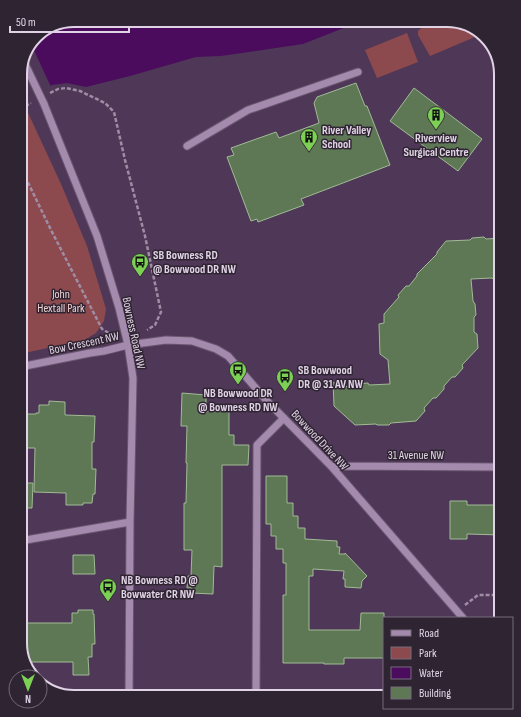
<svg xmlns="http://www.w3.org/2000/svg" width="521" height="717" viewBox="0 0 521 717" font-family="'Sofia Sans Condensed',sans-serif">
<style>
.green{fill:#8d4a4e}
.water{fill:#4b0c5d}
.pier{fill:#4f3857}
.building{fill:#5e7755;stroke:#a1bb96}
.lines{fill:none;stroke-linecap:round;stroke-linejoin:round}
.minor-casing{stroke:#68556f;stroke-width:9}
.path{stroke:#9e8da5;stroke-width:2.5;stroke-dasharray:4 2;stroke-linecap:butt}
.minor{stroke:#a48aad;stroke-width:7}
.minor-bridge-casing{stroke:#68556f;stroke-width:9;stroke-linecap:butt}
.minor-bridge{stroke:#a48aad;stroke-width:7}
.labels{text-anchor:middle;stroke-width:3;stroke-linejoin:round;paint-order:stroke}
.poi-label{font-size:12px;font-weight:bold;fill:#e0d3e5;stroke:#2f2432;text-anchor:start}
.park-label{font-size:12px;fill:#f0d3d3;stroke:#2f2432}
.street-label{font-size:12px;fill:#e0d3e5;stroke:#2f2432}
.rim{fill:none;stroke:#e0d3e5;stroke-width:2}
</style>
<rect width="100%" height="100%" fill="#4f3857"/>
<path class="green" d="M441 20H451L470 26 475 37 430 56 418 35V31L420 29Z
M407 33 418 62 377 78 365 50Z
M23 102 61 184 87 246 106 309 104 321 96 333 84 340 20 354V104Z"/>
<path class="water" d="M74 20H364L303 44 221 56 196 57 130 76 86 87 67 83 52 85 20 99V70L38 33Z"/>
<path class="pier" d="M32 46 51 87 29 97 20 79V70Z"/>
<path class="building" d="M356 83 365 106H367L390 165 301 199 304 205 258 222 257 219 251 221 227 157 234 155 231 148 276 132 279 138 319 123 314 103 317 97Z
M414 88 482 139 458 171 390 121Z
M484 237 486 239 501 238V286L492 278 471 279 473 301 475 304 476 315 474 317V332L477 334 478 348 462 365 463 368 455 377H452L444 386V389L436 398H433L424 408 425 411 416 421 391 423 389 425H377L376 424 355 425 334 406 333 382 341 387 354 386 356 384 368 383 369 385 390 384 388 360 380 354 379 324 384 323V314L399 297 398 295 406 286H409L417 276V274L437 254V252L446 241 470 240 472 238Z
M182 393 206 395V411H229V435H234V445H249L248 465H222V567L214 566 213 594 191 593V588H187L188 576H191L192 550H184V503H186L187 463H186L187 426H181Z
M49 401 65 402V415L95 416 94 442H92V469H96L95 494H93L92 503H83V505H66V493L34 492 35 448H20V414H36V413H39V405H49Z
M266 476H287V503H293V516H298V528H305V539L337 541V547H340L339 554H345V553L367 576 362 581 361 588 345 587V579H343L344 571 313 569V576H309V630H360L361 613H384V658H344V664H324V663H283V595H286V563H283V549H276V536H271V524H266Z
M20 483H33L32 508H20Z
M450 501H467V505H501V535L467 534V539H450Z
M73 555H94L95 574H73Z
M78 610H93V614H94L95 644H92V657H88L89 675H73V662H25L20 643V623H72V613H78Z"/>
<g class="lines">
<g class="minor-casing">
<path id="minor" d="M44 104 97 236 119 308 128 345 133 378 130 522 129 697
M187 146 248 110 358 72
M20 367 90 353 104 351 128 345 166 340 192 341 216 349 228 356 267 401 331 466 463 618
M331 466 501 467
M20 541 130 522
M256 697 257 445 284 418"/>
</g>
<path class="path" d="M50 93 58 89 66 88 80 91 105 103 114 112 125 160 145 236 161 312 155 325 147 330
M20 109 31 103
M20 166 51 230 102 329 114 336
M465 605 478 595H501"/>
<use href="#minor" class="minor"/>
<g class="minor-bridge-casing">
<path id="minor-bridge" d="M24 62 44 104"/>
</g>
<use href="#minor-bridge" class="minor-bridge"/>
</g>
<defs>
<g id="building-pin" transform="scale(0.9)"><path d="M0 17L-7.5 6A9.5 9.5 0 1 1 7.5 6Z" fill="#7cd155" stroke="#2f2432"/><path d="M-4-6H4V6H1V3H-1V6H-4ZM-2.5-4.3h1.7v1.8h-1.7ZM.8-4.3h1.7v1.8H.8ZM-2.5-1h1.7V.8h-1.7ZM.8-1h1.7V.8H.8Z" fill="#111"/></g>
<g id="bus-pin" transform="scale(0.9)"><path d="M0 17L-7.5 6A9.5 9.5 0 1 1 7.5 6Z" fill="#7cd155" stroke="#2f2432"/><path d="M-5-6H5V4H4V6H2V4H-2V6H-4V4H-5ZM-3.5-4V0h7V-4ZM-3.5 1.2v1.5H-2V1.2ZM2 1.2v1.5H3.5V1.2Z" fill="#111"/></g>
</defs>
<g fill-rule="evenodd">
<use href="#building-pin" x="436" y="115"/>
<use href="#building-pin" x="309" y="137"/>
<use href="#bus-pin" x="140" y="262"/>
<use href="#bus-pin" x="238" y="370"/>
<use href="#bus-pin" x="285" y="377"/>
<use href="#bus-pin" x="108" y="587"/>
</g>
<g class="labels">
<g class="poi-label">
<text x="322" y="134">River Valley<tspan x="322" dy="14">School</tspan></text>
<text x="436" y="142" text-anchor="middle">Riverview<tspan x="436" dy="14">Surgical Centre</tspan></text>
<text x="153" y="259">SB Bowness RD<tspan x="153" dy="14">@ Bowwood DR NW</tspan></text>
<text x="298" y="374">SB Bowwood<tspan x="298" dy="14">DR @ 31 AV NW</tspan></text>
<text x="238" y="397" text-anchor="middle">NB Bowwood DR<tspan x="238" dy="14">@ Bowness RD NW</tspan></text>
<text x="121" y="584">NB Bowness RD @<tspan x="121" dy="14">Bowwater CR NW</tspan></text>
</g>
<g class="park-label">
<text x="61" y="298">John<tspan x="61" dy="14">Hextall Park</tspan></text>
</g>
<g class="street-label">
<text transform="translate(134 333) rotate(78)" y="4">Bowness Road NW</text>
<text transform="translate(84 343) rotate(-12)" y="4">Bow Crescent NW</text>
<text transform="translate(320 440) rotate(47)" y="4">Bowwood Drive NW</text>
<text x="416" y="459">31 Avenue NW</text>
</g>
</g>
<path d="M0 0H521V717H0ZM74 27H447A47 47 0 0 1 494 74V643A47 47 0 0 1 447 690H74A47 47 0 0 1 27 643V74A47 47 0 0 1 74 27Z" fill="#2f2432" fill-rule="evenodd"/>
<path class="rim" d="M74 27H447A47 47 0 0 1 494 74V643A47 47 0 0 1 447 690H74A47 47 0 0 1 27 643V74A47 47 0 0 1 74 27Z"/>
<rect x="383" y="617" width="130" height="92" fill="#2f2432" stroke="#766a7a"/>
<rect x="391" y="630" width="20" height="6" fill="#a48aad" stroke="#766a7a"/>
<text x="419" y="637" font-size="12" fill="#e0d3e5">Road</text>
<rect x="391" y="647" width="20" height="12" fill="#8d4a4e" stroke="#766a7a"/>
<text x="419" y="657" font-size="12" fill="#e0d3e5">Park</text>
<rect x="391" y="667" width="20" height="12" fill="#4b0c5d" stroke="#766a7a"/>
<text x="419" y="677" font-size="12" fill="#e0d3e5">Water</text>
<rect x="391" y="687" width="20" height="12" fill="#5e7755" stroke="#766a7a"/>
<text x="419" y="697" font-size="12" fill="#e0d3e5">Building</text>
<g transform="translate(28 689) rotate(180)"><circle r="19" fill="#2f2432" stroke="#766a7a"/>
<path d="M0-3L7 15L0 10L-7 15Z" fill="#7cd155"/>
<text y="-6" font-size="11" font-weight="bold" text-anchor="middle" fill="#e0d3e5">N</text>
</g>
<path d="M10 26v6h119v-6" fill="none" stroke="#e0d3e5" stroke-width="2"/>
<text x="16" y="26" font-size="12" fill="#e0d3e5" stroke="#2f2432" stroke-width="3" paint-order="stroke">50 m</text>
</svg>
